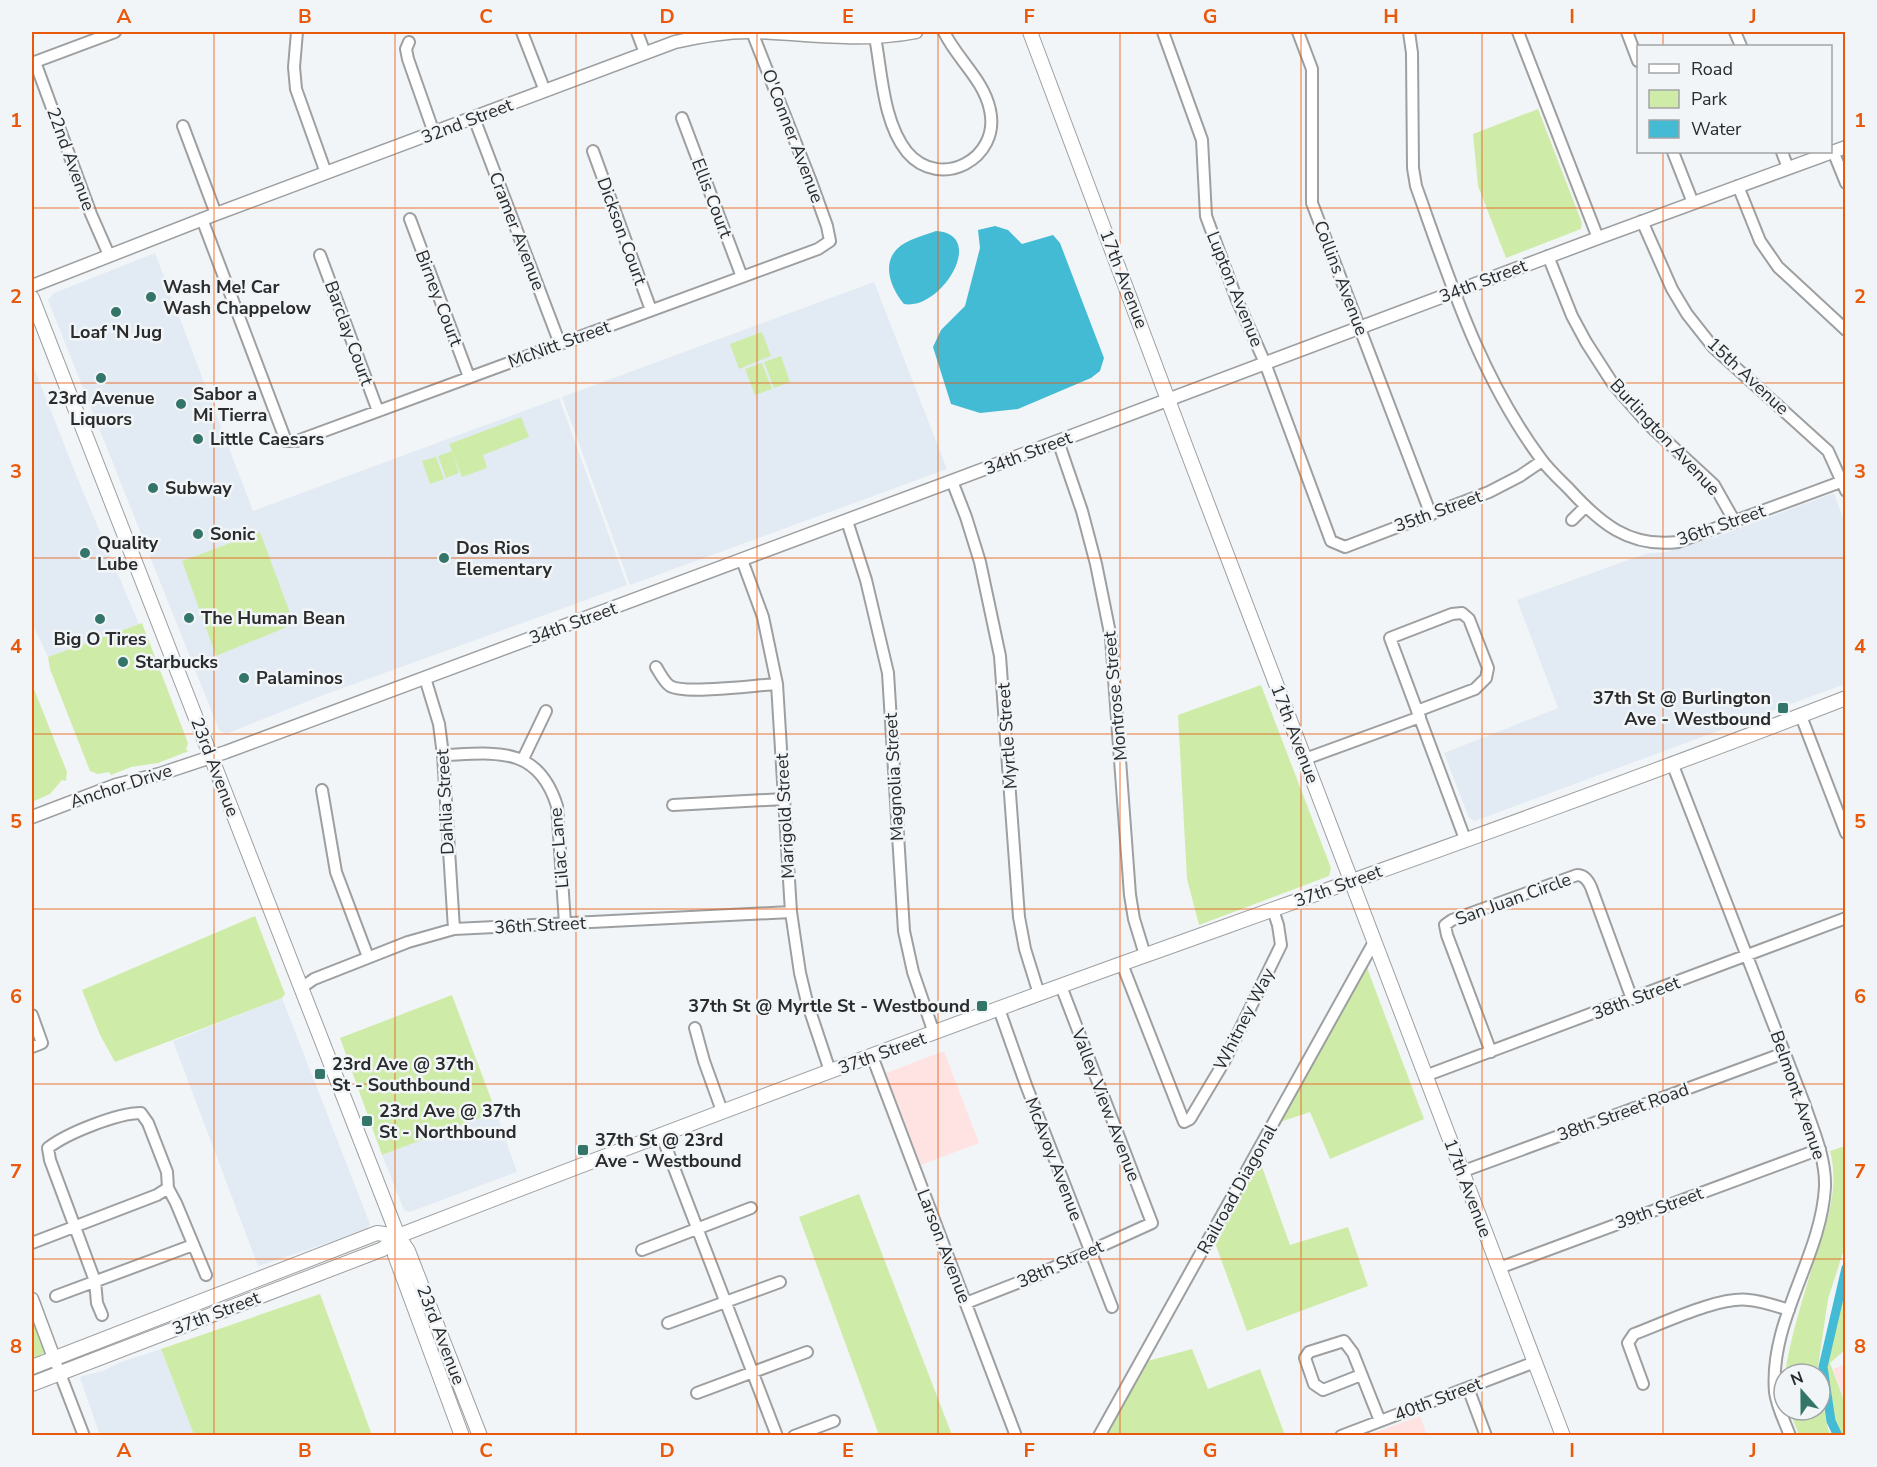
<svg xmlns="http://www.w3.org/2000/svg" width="1877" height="1467" viewBox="0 0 1877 1467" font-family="'Nunito Sans',sans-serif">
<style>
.built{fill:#e2ebf3}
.industrial{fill:#fee3e2}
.green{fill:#ceeca8}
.water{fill:#44bbd4}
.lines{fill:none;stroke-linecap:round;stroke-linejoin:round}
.canal{stroke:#44bbd4;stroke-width:9}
.minor-casing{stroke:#9d9fa1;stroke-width:14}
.tertiary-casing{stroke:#9d9fa1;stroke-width:15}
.secondary-casing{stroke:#9d9fa1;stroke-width:16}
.minor{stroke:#fff;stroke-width:10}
.tertiary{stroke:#fff;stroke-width:12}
.secondary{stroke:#fff;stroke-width:14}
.grid{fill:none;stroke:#e8590c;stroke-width:1.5;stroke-opacity:0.55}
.poi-dot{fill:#337669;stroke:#f2f5f7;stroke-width:2}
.labels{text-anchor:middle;stroke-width:5;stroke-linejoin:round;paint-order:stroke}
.street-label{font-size:18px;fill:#2a2b2c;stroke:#f2f5f7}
.poi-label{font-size:18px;font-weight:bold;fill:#2a2b2c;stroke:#f2f5f7;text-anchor:start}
.neatline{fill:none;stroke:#e8590c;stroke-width:2}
.grid-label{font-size:20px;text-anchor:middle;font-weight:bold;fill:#e8590c}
</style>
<rect width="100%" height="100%" fill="#f2f5f7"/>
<path class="built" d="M155 253 253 511 559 398 627 585 321 696 226 734 219 730 48 300 54 293Z
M874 282 947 469 630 585 562 397Z
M32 363 79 482 139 624 48 657 32 623Z
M1834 493 1845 523V684L1475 821 1469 818 1444 753 1558 708 1517 600 1648 553 1666 552 1713 538Z
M282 998 370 1224 367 1230 258 1266 173 1041Z
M496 1112 517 1172 410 1212 404 1210 382 1155Z
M161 1349 194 1435H100L80 1378 82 1376 103 1371 118 1363Z"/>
<path class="industrial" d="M944 1051 979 1143 921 1165 886 1073Z
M1845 1364H1846L1845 1401 1833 1369Z
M1420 1416 1427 1435H1368Z"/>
<path class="green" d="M1538 109 1582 223 1581 229 1506 258 1478 186 1473 134Z
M762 332 771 356 739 369 730 344Z
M781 356 790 382 774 388 764 362Z
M762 363 772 389 755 395 745 369Z
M521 417 529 437 483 455 487 468 462 477 453 454 459 473 446 478 438 456 452 451 449 444Z
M436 457 444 479 430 484 422 461Z
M260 532 294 624 216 656 182 561Z
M142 623 188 743 186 750 189 751 158 763 131 767 111 775 109 772 98 774 90 771 50 669 48 657Z
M32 684 67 772 66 781 62 780 50 794 32 802Z
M1261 685 1331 868 1329 876 1199 925 1187 879 1178 715Z
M255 916 285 994 282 998 115 1062 100 1035 82 990Z
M1366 965 1424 1119 1330 1159 1310 1112 1277 1123Z
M452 995 496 1112 382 1155 340 1038Z
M1845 1146V1246L1828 1299 1817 1374H1785C1790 1339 1801 1305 1811 1271 1823 1233 1841 1192 1830 1151Z
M1261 1164 1290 1245 1348 1227 1368 1286 1247 1331 1214 1240 1254 1167Z
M859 1194 952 1435H879L799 1217Z
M1845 1292V1350L1830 1363 1845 1403V1435L1841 1436 1834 1420 1826 1366Z
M320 1294 372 1435H194L161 1349Z
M32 1312 47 1352 32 1359Z
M1192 1349 1208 1389 1260 1369 1285 1435 1105 1436 1144 1362Z
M1820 1388 1828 1429 1831 1435H1799L1789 1410H1820Z"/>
<path class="water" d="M995 226 1008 230 1022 244 1053 235 1060 243 1104 358 1100 371 1091 378 1018 409 980 413 951 404 933 347 941 330 965 306 980 248 978 230Z
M936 231C988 234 941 311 904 304 892 290 881 265 897 249 907 239 923 236 936 231Z"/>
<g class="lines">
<path class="canal" d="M1838 1436 1831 1421 1823 1367 1846 1268"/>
<g class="minor-casing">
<path id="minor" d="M297 32 294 67 296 89 326 173
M522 32 545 91
M637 32 645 53
M1163 32 1202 140 1206 216 1237 300 1265 363 1331 541 1345 547 1489 492 1520 476 1542 461
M1298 32 1312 69V203L1431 515
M1409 32 1412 53 1413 168 1416 186C1450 281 1480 377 1541 459 1549 470 1559 479 1569 489 1600 523 1629 548 1678 542L1846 480
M1518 32 1598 238
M1627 32 1638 61
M1735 32 1741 46
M875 37C882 74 883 122 907 152 940 191 1001 159 990 110 984 80 957 59 944 32
M409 42 406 49 408 59 434 133
M35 62 91 214 109 255
M32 63 115 32
M474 118 560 344
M682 118 742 277
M183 126 216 214
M593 151 651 310
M1833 151 1846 183
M1673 152 1693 203
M1782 152 1788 168
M1738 186 1760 241 1778 267 1846 330
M202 219 286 441H297L818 249 830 241 827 226 810 179 752 32
M410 219 469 377
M1642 221 1672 289 1687 314 1713 347 1828 451 1846 491
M320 255 378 411
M1548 256 1572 316 1586 342 1613 384 1648 424 1714 485 1735 522
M1058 441 1082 511 1096 564 1111 638 1130 895 1134 919 1145 955
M952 481 966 517 980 562 1000 656 1019 917 1025 949 1039 994
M1572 520 1585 507
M847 521 866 580 888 673 904 931 913 972 934 1033
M742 560 763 617 777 684 791 912 800 973 807 1002 830 1071
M656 667C660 673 664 682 670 686 685 695 757 685 777 684
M425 678 439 724 443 755 454 929
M1417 711 1475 689 1486 678 1488 668 1469 619 1462 613 1452 614 1390 638 1465 839
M1801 716 1846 833
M443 755C496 753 538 745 557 806L565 923
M523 759 546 711
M1305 759 1420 717
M1672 763 1804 1103C1813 1130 1826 1158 1825 1187 1821 1258 1769 1320 1775 1392 1777 1407 1785 1422 1790 1436
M322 790 336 872 368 957
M673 805 784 799
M1122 964 1184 1122 1190 1119 1224 1062 1281 945 1278 925 1273 910
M301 988 314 979 408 942 454 929 791 912
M999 1009 1026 1085 1112 1307
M32 1015 42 1043 32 1047
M695 1028 704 1061 722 1111
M1491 1052 1447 935 1445 925 1452 920 1577 875C1584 875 1588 880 1591 887L1632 999
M872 1056 1016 1436
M1425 1076 1846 918
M661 1134 777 1436
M1461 1172 1784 1053
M32 1243 157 1195 168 1188
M642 1250 751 1208
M1499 1268 1820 1149
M56 1296 193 1245
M966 1303 1035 1276 1152 1223 1061 986
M102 1315 97 1303 95 1281 50 1160 48 1148C67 1133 118 1113 141 1113L148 1123 167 1172 168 1188 176 1203 206 1275
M668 1323 780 1282
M54 1358 84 1436
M1361 1375 1323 1390 1314 1384 1305 1358 1309 1352 1344 1341 1353 1353 1380 1421
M1643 1384 1628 1343 1634 1334C1664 1323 1719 1296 1749 1300 1762 1301 1776 1306 1789 1310
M1468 1388 1486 1436
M697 1393 807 1352
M794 1436 834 1421
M1099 1436 1374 942
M1341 1436 1535 1362"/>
</g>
<g class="tertiary-casing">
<path id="tertiary" d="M32 286 216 214 675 42C701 36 727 31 754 32 811 34 858 43 916 32
M32 817 116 785 160 774 226 752 952 481 1598 238 1846 147
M32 1299 54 1358"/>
</g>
<g class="secondary-casing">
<path id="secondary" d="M1030 32 1188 453 1563 1436
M32 298 398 1236 408 1251 480 1436
M398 1236 395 1255 462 1436
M32 1367 377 1233 398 1236
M32 1384 383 1249 398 1236C646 1140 895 1045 1146 955 1380 871 1614 788 1846 698"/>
</g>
<use href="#minor" class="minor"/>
<use href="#tertiary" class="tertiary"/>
<use href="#secondary" class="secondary"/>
</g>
<path class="grid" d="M214 32V1436M395 32V1436M576 32V1436M757 32V1436M938 32V1436M1120 32V1436M1301 32V1436M1482 32V1436M1663 32V46M1663 152V1436M32 208H1846M32 383H1846M32 558H1846M32 734H1846M32 909H1846M32 1084H1846M32 1259H1846"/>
<g class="poi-dot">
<circle cx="151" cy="297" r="6"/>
<circle cx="116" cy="312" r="6"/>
<circle cx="101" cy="378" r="6"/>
<circle cx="181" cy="404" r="6"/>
<circle cx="198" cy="439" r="6"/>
<circle cx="153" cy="488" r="6"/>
<circle cx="198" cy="534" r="6"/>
<circle cx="85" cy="553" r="6"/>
<circle cx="444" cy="558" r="6"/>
<circle cx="189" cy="618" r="6"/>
<circle cx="100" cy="619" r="6"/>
<circle cx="123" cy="662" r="6"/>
<circle cx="244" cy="678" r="6"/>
<rect x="1777" y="702" width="12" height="12" rx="3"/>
<rect x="976" y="1000" width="12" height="12" rx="3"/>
<rect x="314" y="1068" width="12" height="12" rx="3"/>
<rect x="361" y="1115" width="12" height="12" rx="3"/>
<rect x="577" y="1144" width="12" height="12" rx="3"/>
</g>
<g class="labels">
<g class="street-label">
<text transform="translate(467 121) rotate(-21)" y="6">32nd Street</text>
<text transform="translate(793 136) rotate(69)" y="6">O'Conner Avenue</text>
<text transform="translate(71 159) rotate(70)" y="6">22nd Avenue</text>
<text transform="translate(712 198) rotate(69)" y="6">Ellis Court</text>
<text transform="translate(517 231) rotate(69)" y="6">Cramer Avenue</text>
<text transform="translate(622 231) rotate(70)" y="6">Dickson Court</text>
<text transform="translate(1341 278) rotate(69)" y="6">Collins Avenue</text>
<text transform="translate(1124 279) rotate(69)" y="6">17th Avenue</text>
<text transform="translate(1483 281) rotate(-21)" y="6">34th Street</text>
<text transform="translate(1235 289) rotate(68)" y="6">Lupton Avenue</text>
<text transform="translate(439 298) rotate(69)" y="6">Birney Court</text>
<text transform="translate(349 333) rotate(70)" y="6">Barclay Court</text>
<text transform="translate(559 344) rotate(-20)" y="6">McNitt Street</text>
<text transform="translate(1748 376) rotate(43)" y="6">15th Avenue</text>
<text transform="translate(1665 437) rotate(47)" y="6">Burlington Avenue</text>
<text transform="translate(1028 453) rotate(-21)" y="6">34th Street</text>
<text transform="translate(1438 511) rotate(-20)" y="6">35th Street</text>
<text transform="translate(1721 525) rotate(-19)" y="6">36th Street</text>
<text transform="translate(573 623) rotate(-20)" y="6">34th Street</text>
<text transform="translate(1115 696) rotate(-95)" y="6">Montrose Street</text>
<text transform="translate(1295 734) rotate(69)" y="6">17th Avenue</text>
<text transform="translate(1007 736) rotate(-94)" y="6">Myrtle Street</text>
<text transform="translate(215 767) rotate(69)" y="6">23rd Avenue</text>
<text transform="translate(894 777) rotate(-93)" y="6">Magnolia Street</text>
<text transform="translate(121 786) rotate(-18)" y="6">Anchor Drive</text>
<text transform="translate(445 802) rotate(-93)" y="6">Dahlia Street</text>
<text transform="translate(785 816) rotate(-93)" y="6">Marigold Street</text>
<text transform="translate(559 848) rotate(-95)" y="6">Lilac Lane</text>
<text transform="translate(1338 886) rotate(-20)" y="6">37th Street</text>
<text transform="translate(1513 899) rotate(-20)" y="6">San Juan Circle</text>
<text transform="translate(540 925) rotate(-3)" y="6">36th Street</text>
<text transform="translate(1636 998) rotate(-21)" y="6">38th Street</text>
<text transform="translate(1244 1019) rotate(-63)" y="6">Whitney Way</text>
<text transform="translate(882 1053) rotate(-20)" y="6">37th Street</text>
<text transform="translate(1798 1095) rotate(71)" y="6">Belmont Avenue</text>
<text transform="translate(1106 1105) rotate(69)" y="6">Valley View Avenue</text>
<text transform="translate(1623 1112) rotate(-20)" y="6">38th Street Road</text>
<text transform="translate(1054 1159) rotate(69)" y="6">McAvoy Avenue</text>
<text transform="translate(1468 1188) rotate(69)" y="6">17th Avenue</text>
<text transform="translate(1237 1189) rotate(-61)" y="6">Railroad Diagonal</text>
<text transform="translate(1659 1208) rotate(-20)" y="6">39th Street</text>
<text transform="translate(944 1246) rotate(69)" y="6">Larson Avenue</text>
<text transform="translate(1060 1264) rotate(-24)" y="6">38th Street</text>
<text transform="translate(216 1313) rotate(-21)" y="6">37th Street</text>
<text transform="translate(441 1335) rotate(69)" y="6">23rd Avenue</text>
<text transform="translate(1438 1399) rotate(-21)" y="6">40th Street</text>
</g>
<g class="poi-label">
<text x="163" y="293">Wash Me! Car<tspan x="163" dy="21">Wash Chappelow</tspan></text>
<text x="116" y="338" text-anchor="middle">Loaf 'N Jug</text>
<text x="193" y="400">Sabor a<tspan x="193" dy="21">Mi Tierra</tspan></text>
<text x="101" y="404" text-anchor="middle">23rd Avenue<tspan x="101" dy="21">Liquors</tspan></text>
<text x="210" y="445">Little Caesars</text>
<text x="165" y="494">Subway</text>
<text x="210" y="540">Sonic</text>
<text x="97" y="549">Quality<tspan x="97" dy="21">Lube</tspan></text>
<text x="456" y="554">Dos Rios<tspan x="456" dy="21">Elementary</tspan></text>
<text x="201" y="624">The Human Bean</text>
<text x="100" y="645" text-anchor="middle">Big O Tires</text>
<text x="135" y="668">Starbucks</text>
<text x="256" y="684">Palaminos</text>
<text x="1771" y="704" text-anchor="end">37th St @ Burlington<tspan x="1771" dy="21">Ave - Westbound</tspan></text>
<text x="970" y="1012" text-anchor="end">37th St @ Myrtle St - Westbound</text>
<text x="332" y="1070">23rd Ave @ 37th<tspan x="332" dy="21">St - Southbound</tspan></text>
<text x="379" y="1117">23rd Ave @ 37th<tspan x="379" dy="21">St - Northbound</tspan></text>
<text x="595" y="1146">37th St @ 23rd<tspan x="595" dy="21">Ave - Westbound</tspan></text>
</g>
</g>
<rect width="1877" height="1467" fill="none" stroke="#f2f5f7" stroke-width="66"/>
<rect x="1637" y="45" width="195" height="108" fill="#f2f5f7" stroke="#a2a4a6" stroke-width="1.5"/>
<rect x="1649" y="64" width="30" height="9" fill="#ffffff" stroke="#a2a4a6" stroke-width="1.5"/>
<text x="1691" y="75" font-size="18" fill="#2a2b2c">Road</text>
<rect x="1649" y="90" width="30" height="18" fill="#ceeca8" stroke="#a2a4a6" stroke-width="1.5"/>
<text x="1691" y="105" font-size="18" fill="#2a2b2c">Park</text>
<rect x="1649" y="120" width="30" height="18" fill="#44bbd4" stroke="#a2a4a6" stroke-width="1.5"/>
<text x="1691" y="135" font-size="18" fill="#2a2b2c">Water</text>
<g transform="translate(1802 1392) rotate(339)"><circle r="28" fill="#f2f5f7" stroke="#a2a4a6" stroke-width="1.5"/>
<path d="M0-4.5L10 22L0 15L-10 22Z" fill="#337669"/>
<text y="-9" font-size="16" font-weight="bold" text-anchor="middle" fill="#2a2b2c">N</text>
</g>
<rect x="33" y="33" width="1811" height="1401" class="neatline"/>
<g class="grid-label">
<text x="124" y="23">A</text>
<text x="305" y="23">B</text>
<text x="486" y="23">C</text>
<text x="667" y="23">D</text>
<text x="848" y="23">E</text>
<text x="1029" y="23">F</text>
<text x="1210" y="23">G</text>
<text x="1391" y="23">H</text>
<text x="1572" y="23">I</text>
<text x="1753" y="23">J</text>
<text x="16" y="127">1</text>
<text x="1860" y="127">1</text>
<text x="16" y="303">2</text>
<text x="1860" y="303">2</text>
<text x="16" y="478">3</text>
<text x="1860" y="478">3</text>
<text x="16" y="653">4</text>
<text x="1860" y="653">4</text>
<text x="16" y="828">5</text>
<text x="1860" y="828">5</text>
<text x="16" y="1003">6</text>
<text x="1860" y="1003">6</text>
<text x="16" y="1178">7</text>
<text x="1860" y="1178">7</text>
<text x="16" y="1353">8</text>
<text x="1860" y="1353">8</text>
<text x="124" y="1457">A</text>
<text x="305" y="1457">B</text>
<text x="486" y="1457">C</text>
<text x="667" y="1457">D</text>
<text x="848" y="1457">E</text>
<text x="1029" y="1457">F</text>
<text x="1210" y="1457">G</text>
<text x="1391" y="1457">H</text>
<text x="1572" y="1457">I</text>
<text x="1753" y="1457">J</text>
</g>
</svg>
